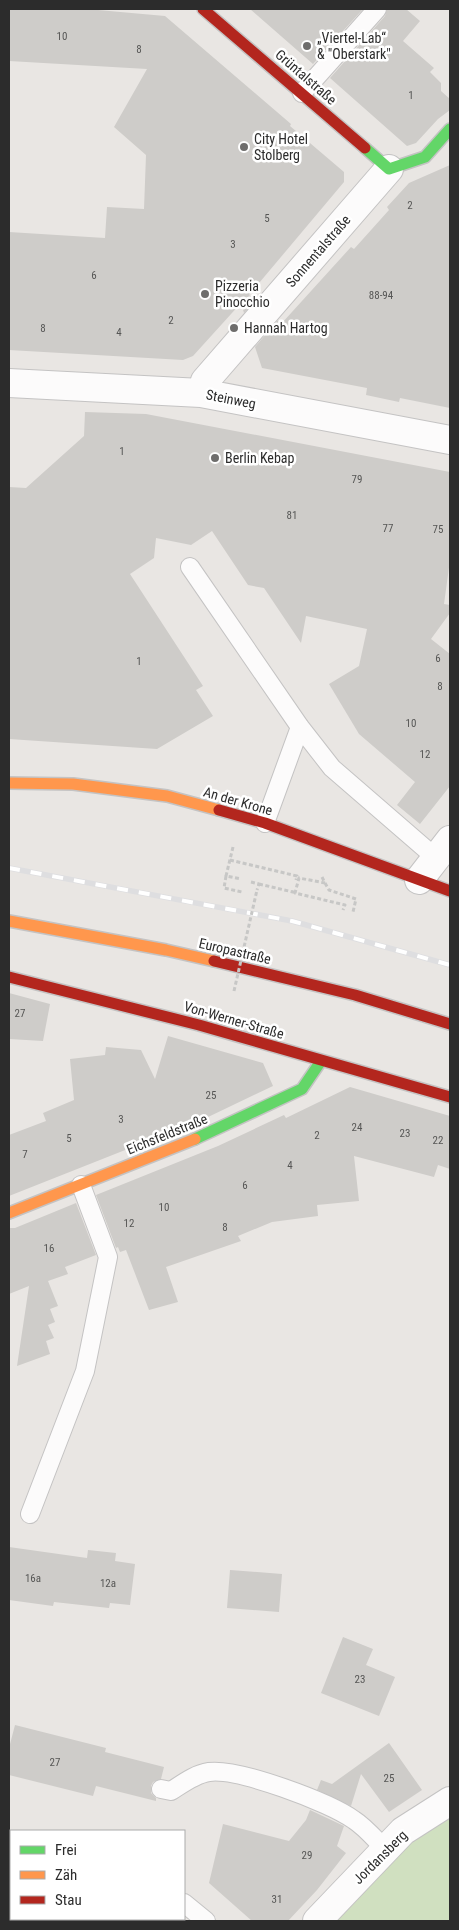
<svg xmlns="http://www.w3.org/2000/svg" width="459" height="1930" viewBox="0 0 459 1930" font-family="'Roboto Condensed',sans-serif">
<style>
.green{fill:#d0e0c0}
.building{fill:#ceccc9}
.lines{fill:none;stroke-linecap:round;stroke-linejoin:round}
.lane-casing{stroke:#c4c3c3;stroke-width:20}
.street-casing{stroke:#c4c3c3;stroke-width:30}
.fast-casing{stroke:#c4c3c3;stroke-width:14}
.slow-casing{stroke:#c4c3c3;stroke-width:14}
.jam-casing{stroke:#c4c3c3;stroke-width:14}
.path{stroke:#c7c7c6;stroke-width:3;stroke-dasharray:4 2.5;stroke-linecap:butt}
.lane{stroke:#fcfbfb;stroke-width:18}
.street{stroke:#fcfbfb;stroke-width:28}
.fast{stroke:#63d668;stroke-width:11}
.slow{stroke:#ff974d;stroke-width:11}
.jam{stroke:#b3261e;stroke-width:11}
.rail-casing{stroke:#dedee0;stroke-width:5.5}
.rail{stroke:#fff;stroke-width:4;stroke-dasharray:11;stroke-linecap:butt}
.path-bridge{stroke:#c7c7c6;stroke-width:3;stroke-dasharray:4 2.5;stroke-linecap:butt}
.poi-dot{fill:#6e6d6c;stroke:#fff;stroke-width:2}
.labels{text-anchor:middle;stroke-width:5;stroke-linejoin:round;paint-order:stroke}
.number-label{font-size:11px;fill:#565655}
.poi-label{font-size:14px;fill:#2c2c2c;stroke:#fff;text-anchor:start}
.street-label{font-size:14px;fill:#2c2c2c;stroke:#fff}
</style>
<rect width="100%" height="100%" fill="#e9e6e3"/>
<path class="green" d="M450 1812V1921H329L409 1839Z"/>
<path class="building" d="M9 9H87L165 16 291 124 290 126 344 172V182L249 295 255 300 244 313 241 303 193 356 183 360 9 350V232L105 238 107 207 144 209 146 155 114 127 147 69 9 61Z
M250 9H363L313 64Z
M387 9H406L420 21 403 41 434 68 430 72 441 83V91L450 99V110L438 119 416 143 407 146 330 78 385 16Z
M450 165V408L400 398 399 402 366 395 367 388 262 368 255 347 278 320 282 323 351 247 354 249 389 210 387 207 409 183Z
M85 412 146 414 450 472V560L444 604 450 605V613L431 639 450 654V786L420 824 397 805 415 782 359 734 329 684 359 666 367 629 306 616 301 643 264 588 248 585 212 531 191 545 156 538 154 558 130 574 203 686 196 690 213 716 157 749 9 739V487L26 488 84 436Z
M9 993 50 1004 43 1041 9 1039Z
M168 1036 263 1063 273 1086 206 1118 9 1196V1135L46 1121 43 1113 74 1100 70 1059 105 1055 106 1047 141 1050 155 1079Z
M350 1087 450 1116V1169L438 1165 434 1177 354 1156 359 1201 317 1205 318 1216 272 1222 238 1236 241 1241 166 1267 178 1302 149 1310 126 1250 120 1252 118 1247 116 1248 96 1195 218 1146 284 1115 286 1118Z
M76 1203 96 1255 65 1267 68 1274 48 1281 58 1306 50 1309 55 1322 48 1325 54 1338 46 1341 50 1354 17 1366 29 1286 9 1294V1228H15Z
M9 1547 87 1558 88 1550 116 1553 115 1561 135 1564 130 1605 110 1603 109 1608 54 1602 53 1606 9 1600Z
M230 1570 282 1574 279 1612 227 1608Z
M343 1637 373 1649 366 1665 395 1677 379 1716 321 1693Z
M15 1725 106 1748 105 1752 164 1767 161 1779 153 1782 151 1786V1793L156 1798V1801L96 1786 93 1796 9 1775V1748Z
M389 1743 422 1790 389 1812 361 1774 351 1806 317 1790 321 1780 332 1784Z
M310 1810 344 1826 337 1846 346 1853 317 1890 288 1921H252L209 1883 223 1824 289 1841 306 1820Z"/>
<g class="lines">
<g class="lane-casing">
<path id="lane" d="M302 93 377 9
M190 567 300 727 332 768 436 858
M265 823 300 727
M30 1514 85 1371 108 1257 81 1185
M161 1789 171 1791C182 1784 195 1774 209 1772 238 1768 329 1802 354 1820 365 1827 375 1839 385 1849
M184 1903 206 1921"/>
</g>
<g class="street-casing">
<path id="street" d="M9 383 201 393 450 440
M201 393 205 381 389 169
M419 880 450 840
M317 1921 403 1831 450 1801"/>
</g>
<g class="fast-casing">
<path id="fast" d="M365 148 389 169 425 157 450 129
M195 1139 302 1089 321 1061"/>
</g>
<g class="slow-casing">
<path id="slow" d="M9 783 73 784 167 796 219 810
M9 921 166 950 214 961
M9 1213 195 1139"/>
</g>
<g class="jam-casing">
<path id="jam" d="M203 9 365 148
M219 810 265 823 450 891
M214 961 355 995 450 1024
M9 977 199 1025 450 1097"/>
</g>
<path class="path" d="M233 847 226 876 241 879
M230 860 297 876 296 880
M226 876 224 888 242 892
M322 877 325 883 299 878 295 893 345 905 343 910
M251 882 259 884 257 890
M325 883 329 890 356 899 353 912
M259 884 293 892 294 889"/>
<use href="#lane" class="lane"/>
<use href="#street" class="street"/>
<use href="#fast" class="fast"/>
<use href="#slow" class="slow"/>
<use href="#jam" class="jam"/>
<g class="rail-casing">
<path id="rail" d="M9 868 292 921 450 965"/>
</g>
<use href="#rail" class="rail"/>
<path class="path-bridge" d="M234 991 257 890"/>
</g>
<g class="poi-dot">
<circle cx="307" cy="46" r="5"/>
<circle cx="244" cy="147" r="5"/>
<circle cx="205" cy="294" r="5"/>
<circle cx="234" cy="328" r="5"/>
<circle cx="215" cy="458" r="5"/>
</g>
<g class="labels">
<g class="number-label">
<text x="62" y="40">10</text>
<text x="139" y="53">8</text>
<text x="411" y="99">1</text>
<text x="410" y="209">2</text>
<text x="267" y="222">5</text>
<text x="233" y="248">3</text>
<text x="94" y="279">6</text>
<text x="381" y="299">88-94</text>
<text x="171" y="324">2</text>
<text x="43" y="332">8</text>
<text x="119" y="336">4</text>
<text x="122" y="455">1</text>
<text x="357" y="483">79</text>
<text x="292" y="519">81</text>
<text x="388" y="532">77</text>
<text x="438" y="533">75</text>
<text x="438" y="662">6</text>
<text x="139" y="665">1</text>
<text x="440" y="690">8</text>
<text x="411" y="727">10</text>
<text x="425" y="758">12</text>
<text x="20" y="1017">27</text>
<text x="211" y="1099">25</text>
<text x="121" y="1123">3</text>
<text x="357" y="1131">24</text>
<text x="405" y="1137">23</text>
<text x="317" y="1139">2</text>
<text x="69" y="1142">5</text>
<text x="438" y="1144">22</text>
<text x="25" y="1158">7</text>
<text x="290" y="1169">4</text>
<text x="245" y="1189">6</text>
<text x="164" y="1211">10</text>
<text x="129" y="1227">12</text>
<text x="225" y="1231">8</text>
<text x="49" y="1252">16</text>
<text x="33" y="1582">16a</text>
<text x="108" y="1587">12a</text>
<text x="360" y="1683">23</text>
<text x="55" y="1766">27</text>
<text x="389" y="1782">25</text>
<text x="307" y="1859">29</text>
<text x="277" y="1903">31</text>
</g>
<g class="poi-label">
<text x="317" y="43">„Viertel-Lab“<tspan x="317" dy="16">&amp; "Oberstark"</tspan></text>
<text x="254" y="144">City Hotel<tspan x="254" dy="16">Stolberg</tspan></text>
<text x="215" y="291">Pizzeria<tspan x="215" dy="16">Pinocchio</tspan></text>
<text x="244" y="333">Hannah Hartog</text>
<text x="225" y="463">Berlin Kebap</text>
</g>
<g class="street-label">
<text transform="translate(306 77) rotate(41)" y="5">Grüntalstraße</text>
<text transform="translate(318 251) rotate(-49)" y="5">Sonnentalstraße</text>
<text transform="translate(231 399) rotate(11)" y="5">Steinweg</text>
<text transform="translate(238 801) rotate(16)" y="5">An der Krone</text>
<text transform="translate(235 951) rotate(13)" y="5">Europastraße</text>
<text transform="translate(234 1020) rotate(16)" y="5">Von-Werner-Straße</text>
<text transform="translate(167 1134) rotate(-22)" y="5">Eichsfeldstraße</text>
<text transform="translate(380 1857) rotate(-45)" y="5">Jordansberg</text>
</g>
</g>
<rect width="459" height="1930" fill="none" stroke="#2c2c2c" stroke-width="20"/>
<rect x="10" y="1830" width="175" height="90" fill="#ffffff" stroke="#ababab"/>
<rect x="20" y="1846" width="25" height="8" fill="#63d668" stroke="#ababab"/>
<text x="55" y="1855" font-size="15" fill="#2c2c2c">Frei</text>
<rect x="20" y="1871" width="25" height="8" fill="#ff974d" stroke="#ababab"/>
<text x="55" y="1880" font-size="15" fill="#2c2c2c">Zäh</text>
<rect x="20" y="1896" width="25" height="8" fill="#b3261e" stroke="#ababab"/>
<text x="55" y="1905" font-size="15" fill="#2c2c2c">Stau</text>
</svg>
